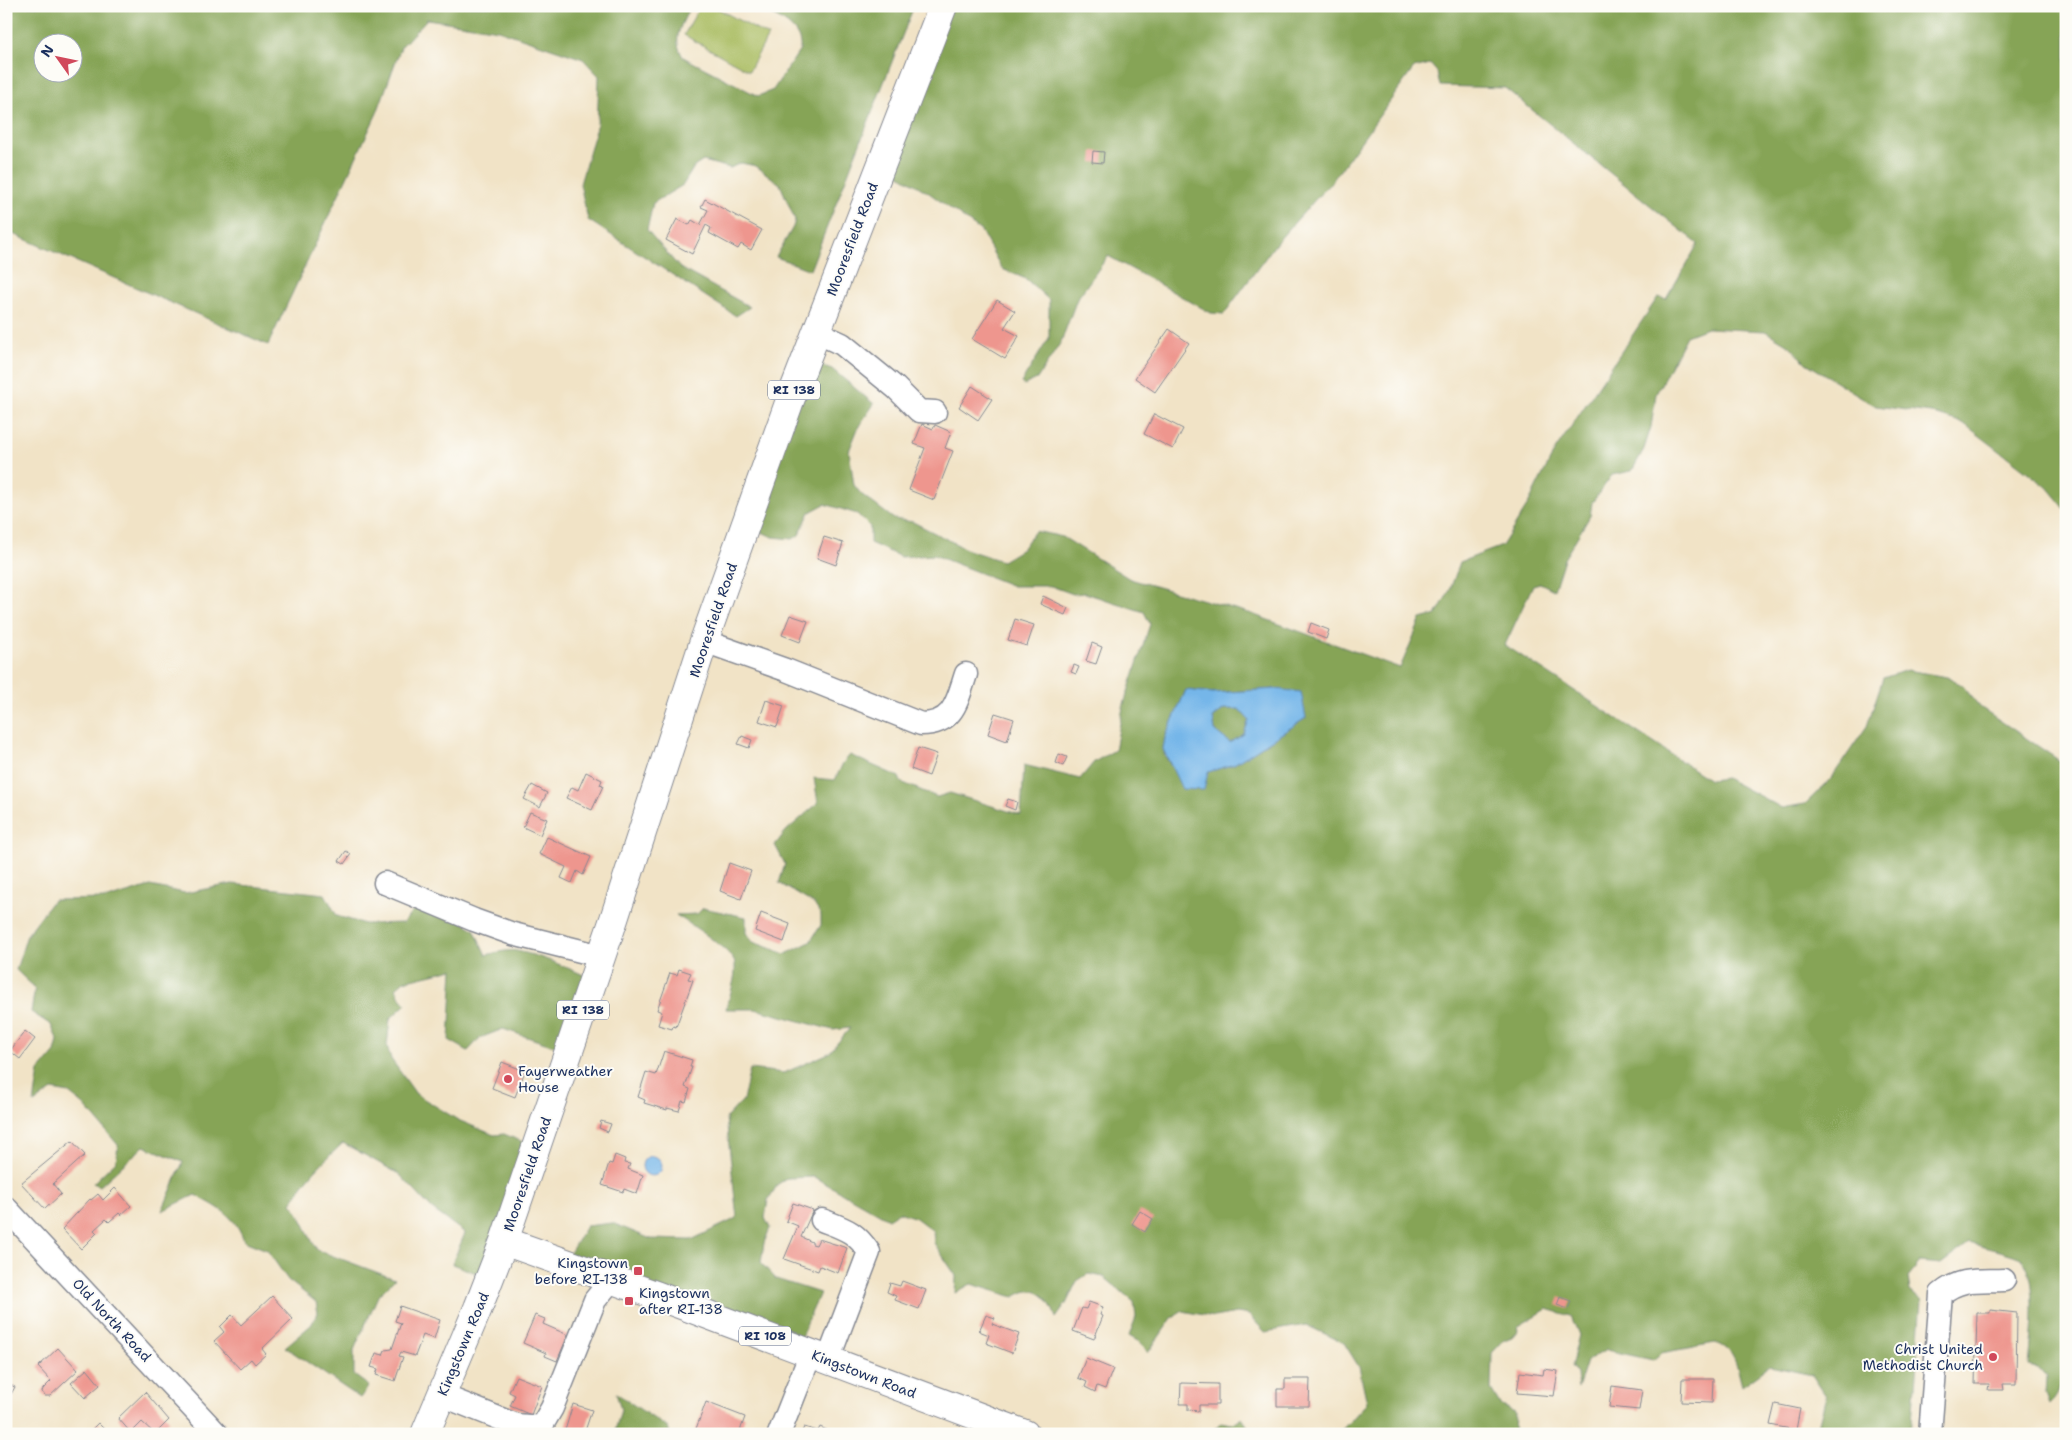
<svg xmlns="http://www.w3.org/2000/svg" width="2072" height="1440" viewBox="0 0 2072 1440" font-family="'Shantell Sans',sans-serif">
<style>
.green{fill:#a9bc60;stroke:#62765f}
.forest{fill:#86a456;stroke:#506a5a;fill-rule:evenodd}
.water{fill:#74b6e9;stroke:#4872a4;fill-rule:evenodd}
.building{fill:#ee968e}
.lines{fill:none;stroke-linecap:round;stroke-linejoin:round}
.minor-casing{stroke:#868992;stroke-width:25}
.major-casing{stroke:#868992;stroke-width:30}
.minor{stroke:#fff;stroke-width:22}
.major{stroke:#fff;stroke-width:28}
.poi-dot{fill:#d1495b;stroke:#fdfcf7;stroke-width:2}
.labels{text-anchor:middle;stroke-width:4;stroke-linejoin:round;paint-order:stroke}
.shield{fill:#fdfcf7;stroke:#5f6c8c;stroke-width:1}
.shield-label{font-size:12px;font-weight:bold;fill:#1b2f5e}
.street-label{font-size:14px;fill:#1b2f5e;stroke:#fdfcf7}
.poi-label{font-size:14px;fill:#1b2f5e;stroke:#fdfcf7;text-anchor:start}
</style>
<rect width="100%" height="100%" fill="#fdfcf7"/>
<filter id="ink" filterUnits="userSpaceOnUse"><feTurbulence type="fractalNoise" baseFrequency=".02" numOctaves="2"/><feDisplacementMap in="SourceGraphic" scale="10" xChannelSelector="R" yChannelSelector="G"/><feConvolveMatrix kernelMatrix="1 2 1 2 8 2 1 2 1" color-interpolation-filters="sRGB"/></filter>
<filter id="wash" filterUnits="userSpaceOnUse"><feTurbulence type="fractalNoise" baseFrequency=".0096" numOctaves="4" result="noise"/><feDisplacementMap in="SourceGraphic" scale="20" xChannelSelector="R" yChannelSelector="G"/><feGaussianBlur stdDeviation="1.12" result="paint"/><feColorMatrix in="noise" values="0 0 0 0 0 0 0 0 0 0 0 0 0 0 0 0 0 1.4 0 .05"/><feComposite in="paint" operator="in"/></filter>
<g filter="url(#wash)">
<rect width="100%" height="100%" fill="#f1e3c6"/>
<path class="green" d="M700 6H713L768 36 749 71 684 35Z"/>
<path class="forest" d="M6 6H690C682 26 671 37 683 57L758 96 773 90 800 50C803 25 772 16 754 6H914L810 270 776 257 793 227 795 220 780 184 756 166 741 163 730 168 703 161 694 167 683 185 653 203 647 230 680 268 750 307 736 316 588 220 580 184 597 126 599 76 583 59 498 30 427 19 401 47 377 113 268 345 6 231ZM42 42H72V72H42Z
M939 6H2066V510L2047 487 1963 423 1931 413 1876 406 1806 363 1790 346 1765 331 1707 328 1686 336 1656 394 1651 427 1644 449 1632 471 1612 475 1592 503 1590 516 1564 559 1554 590 1540 583 1533 585 1505 645 1710 780 1726 778 1782 808 1805 804 1830 780 1867 726 1883 678 1907 670 1947 677 1962 685 1980 707 2066 765V1361C2062 1377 2062 1394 2049 1405L2045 1394 2046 1377 2038 1368 2029 1366C2031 1342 2040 1277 2022 1259 2016 1254 1979 1246 1969 1243L1941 1264 1920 1262 1908 1277 1910 1291 1922 1301 1911 1434H1816L1826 1396 1812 1375 1770 1366 1742 1386C1737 1367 1735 1348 1715 1343L1661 1353 1653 1360 1606 1350 1587 1361 1578 1389 1577 1374 1571 1366 1579 1335 1571 1316 1547 1309 1517 1327 1518 1330 1512 1337 1504 1340 1492 1353 1491 1389 1501 1406 1515 1412 1514 1434H1338L1367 1403 1359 1367 1344 1343 1306 1325 1265 1332 1249 1315 1237 1313 1214 1317 1183 1311 1172 1318 1148 1353 1141 1343 1129 1336 1136 1317 1134 1302 1104 1277 1088 1274 1077 1281 1066 1304 1056 1318C1052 1306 1044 1290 1029 1291 1024 1291 1018 1295 1014 1297L971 1284 955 1293 956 1276 934 1243 933 1231 916 1218 899 1212 888 1219 814 1177 788 1178 778 1184 768 1200 765 1218 770 1228 764 1243 761 1263 776 1279 820 1293 800 1339 564 1263 586 1226 612 1223 651 1239 691 1240 737 1218 726 1118 743 1100 750 1069 784 1073 829 1053 850 1028 833 1030 755 1009H726C730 994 736 979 735 964 733 950 688 923 676 915L697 914 703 908 746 917V933L753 942 786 954 810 942 821 925V915L814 904 779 883 785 864 775 845 786 831 818 803 814 778 835 780 843 763 850 755 899 777 901 782 937 797 950 793 1021 815 1024 765 1080 779 1094 762 1115 750 1123 707 1150 624 1144 612 1085 593 1073 594 1051 586H1013L934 555 901 557 870 543V527L857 514 825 504 810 512 799 535 793 539 773 537 748 526 805 360 832 369 874 404 859 426 849 451 854 485 861 494 894 519 913 522 968 550 1002 561 1022 549 1035 531 1063 537 1130 579 1249 613 1400 668 1421 619 1436 615 1450 590 1460 562 1502 546 1527 506 1554 452 1658 297 1666 299 1698 244 1505 88 1440 86 1437 72 1430 64 1414 68 1333 180 1277 242 1224 314 1211 313 1108 256 1077 299 1061 342 1037 379 1024 385 1021 383 1049 338V300L1026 279 1002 269 981 231 929 193 880 163ZM1275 689 1306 718 1234 764 1208 772 1182 789 1179 780 1164 754 1165 738 1186 690 1213 693Z
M1224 709H1239L1249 720 1244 734 1230 743 1215 731 1213 718Z
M232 884 325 894 337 916 365 924 403 923 423 899 474 929 486 955C495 953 509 949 517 951 543 956 567 968 591 978L566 1050 503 1029 480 1038 468 1051 449 1040 453 969 404 981 396 988 400 997 406 1004 390 1019 387 1046 391 1059 416 1094 458 1120 494 1135 504 1134 533 1146 484 1276 452 1264 465 1233 432 1209 399 1174 343 1143C324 1161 304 1179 292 1203 302 1217 308 1235 317 1250L395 1279 378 1296 354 1350V1375L369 1386 360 1398 285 1347 311 1325 318 1313 316 1302 288 1280 267 1250 244 1241C236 1215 217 1207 195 1195L162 1211 183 1162 144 1146 100 1186 93 1183 116 1161 118 1145 84 1105 69 1093 52 1090 34 1103 39 1071 55 1052 58 1041 51 1025 31 1012 35 988 16 970 27 935 53 900 107 899 150 886 185 893Z
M616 1393 668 1428 670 1434H614L621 1410Z
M1242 1418 1253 1434H1210L1221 1422 1231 1424Z"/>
<path class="water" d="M1275 689 1301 692 1306 718 1234 764 1208 772 1204 790 1182 789 1163 749 1165 738 1186 690 1213 693ZM1224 709H1239L1249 720 1244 734 1230 743 1215 731 1213 718Z
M642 1166a10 10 0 1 1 20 0a10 10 0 1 1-20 0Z"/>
<g id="blocks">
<path class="building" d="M1093 151 1104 152 1103 163 1092 162Z
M705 199 762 230 751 250 741 244 738 249 709 233 711 228 706 225 692 254 666 240 677 219 689 225 692 220 700 225 708 210 701 207Z
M997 300 1015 311 1004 328 1019 336 1005 359 972 339Z
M1169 329 1189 343 1155 392 1135 378Z
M972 386 992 399 978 420 959 407Z
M1154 414 1183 429 1173 449 1144 434Z
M922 424 933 429 935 425 951 432 945 448 953 451 934 500 909 490 925 448 914 444Z
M824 537 843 543 836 565 817 558Z
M1043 596 1068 608 1065 615 1040 604Z
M790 615 808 621 800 642 782 635Z
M1015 619 1034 625 1027 646 1008 640Z
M1311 623 1329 630 1326 639 1308 632Z
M1092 643 1102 647 1096 664 1086 661Z
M1074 665 1079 667 1076 674 1071 672Z
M766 700 784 706 777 727 759 721Z
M995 713 1014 719 1007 741 988 734Z
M742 736 752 740 749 748 738 744Z
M918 748 937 754 929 776 911 769Z
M1059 754 1067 757 1063 766 1056 763Z
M586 772 602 780 600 785 603 786 592 810 566 798 572 787 578 790Z
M532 785 547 793 540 807 524 799Z
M1008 799 1017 802 1015 810 1005 806Z
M530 812 547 819 540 835 523 827Z
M547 837 591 857 583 875 577 871 572 883 561 878 566 867 539 854Z
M346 851 351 854 344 864 339 861Z
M729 863 751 871 741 899 720 891Z
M761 913 790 924 784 942 755 931Z
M679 969 691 973 688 979 693 980 676 1027 673 1026 672 1029 658 1025 662 1012 657 1010 670 973 677 975Z
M25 1031 35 1039 20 1059 10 1051Z
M664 1051 692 1060 690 1067H692L685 1087 690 1089 686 1102 682 1101 679 1111 667 1108V1110L644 1103 645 1100 638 1097 646 1072 656 1075Z
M502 1062 525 1071 515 1097 492 1088Z
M601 1121 611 1124 608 1132 599 1128Z
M72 1141 85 1155 53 1184 61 1194 45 1209 21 1183Z
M615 1155 625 1159 624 1163 630 1164 628 1169 643 1175 637 1194 624 1189 623 1192 602 1185 609 1163 612 1164Z
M115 1188 131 1206 121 1215 119 1213 109 1222 106 1219 94 1230 97 1233 81 1249 62 1229 90 1199 91 1200 98 1194 103 1200Z
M793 1203 813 1210 801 1237 812 1242V1244L816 1245 819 1239 847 1248 838 1273 820 1266 818 1271 784 1259 798 1226 786 1221Z
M1140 1211 1153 1219 1145 1232 1132 1224Z
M902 1281 926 1290 919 1309 895 1300 896 1296 887 1292 890 1283 900 1286Z
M272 1296 293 1319 262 1349 266 1354 255 1364 251 1359 240 1369 214 1341 224 1332 220 1327 232 1315 241 1325Z
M1560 1297 1571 1301 1568 1309 1557 1305Z
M1089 1302 1103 1307 1100 1315 1103 1316 1094 1339 1073 1331 1082 1308 1086 1309Z
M400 1306 440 1320 434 1339 423 1335 415 1356 401 1352 399 1356 403 1357 395 1381 376 1375 378 1369 371 1367 376 1353 383 1355 385 1350 392 1349 401 1323 395 1321Z
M1990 1310 2017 1313 2016 1384H2003L2004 1390H1988L1989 1384H1975L1977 1313H1990Z
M535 1315 545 1319 543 1324 568 1335 557 1361 545 1356 546 1353 523 1343Z
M986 1315 995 1318 992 1324 1019 1334 1012 1353 986 1343 989 1335 979 1331Z
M58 1348 78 1370 50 1396H45L42 1392 43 1389 51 1381 38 1367Z
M1086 1358 1113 1369 1105 1389 1097 1386 1095 1392 1085 1387 1087 1382 1078 1378Z
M87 1369 100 1385 85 1398 71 1383Z
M1544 1369 1558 1371 1554 1396 1517 1393 1520 1372 1543 1375Z
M516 1376 542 1386 531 1415 510 1406 515 1395 509 1392Z
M1285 1379H1310L1309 1406H1277V1389H1285Z
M1682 1379H1713L1712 1403 1681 1402Z
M1181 1383 1218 1384V1405H1199V1411L1188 1410V1404H1180Z
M10 1385 15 1387 11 1394 6 1391Z
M1612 1386 1642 1390 1639 1410 1609 1407Z
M145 1392 169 1420 155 1434 142 1422 131 1433 118 1418Z
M706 1402 745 1417 739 1434 727 1431 726 1434H694Z
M573 1404 592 1410 584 1434H564Z
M1775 1404 1800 1409 1796 1430 1770 1425Z
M98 1423 106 1431 103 1434H87Z
M804 1427 818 1431 820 1427 827 1430 825 1434H801Z"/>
</g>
</g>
<g filter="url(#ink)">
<use href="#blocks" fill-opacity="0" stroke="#868992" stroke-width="1"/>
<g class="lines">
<g class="minor-casing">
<path id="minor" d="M816 332 842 344 896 388 919 411 935 412
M704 641 786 670 921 724C954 724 957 701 966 674
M385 883 474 920 513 934 601 956
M6 1208 217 1434
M822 1220C845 1229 855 1231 869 1252L828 1360
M441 1395 516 1425 541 1427 552 1408 595 1300 612 1279
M779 1434 811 1353
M1930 1434 1941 1294C1961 1277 1979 1281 2004 1280"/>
</g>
<g class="major-casing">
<path id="major" d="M504 1241 658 1296 1025 1434
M425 1434 478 1308 504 1241 614 919 704 641 789 403 943 6"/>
</g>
<use href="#minor" class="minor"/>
<use href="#major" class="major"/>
</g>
</g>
<g class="poi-dot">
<circle cx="508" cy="1079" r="5"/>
<rect x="633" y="1266" width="10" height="10" rx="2.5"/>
<rect x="624" y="1296" width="10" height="10" rx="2.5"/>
<circle cx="1993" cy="1357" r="5"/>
</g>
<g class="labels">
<g class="shield">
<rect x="768" y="380.5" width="52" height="19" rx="4"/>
<rect x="557" y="1000.5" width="52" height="19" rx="4"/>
<rect x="739" y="1326.5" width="52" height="19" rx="4"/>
</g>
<g class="shield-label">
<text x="794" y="394">RI 138</text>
<text x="583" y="1014">RI 138</text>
<text x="765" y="1340">RI 108</text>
</g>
<g class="street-label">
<text transform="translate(852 239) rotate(-69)" y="5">Mooresfield Road</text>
<text transform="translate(713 620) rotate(-71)" y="5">Mooresfield Road</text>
<text transform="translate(527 1174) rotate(-71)" y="5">Mooresfield Road</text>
<text transform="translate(112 1320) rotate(47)" y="5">Old North Road</text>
<text transform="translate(463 1344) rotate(-67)" y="5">Kingstown Road</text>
<text transform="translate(864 1374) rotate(21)" y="5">Kingstown Road</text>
</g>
<g class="poi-label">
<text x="518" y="1076">Fayerweather<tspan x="518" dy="16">House</tspan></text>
<text x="628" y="1268" text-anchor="end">Kingstown<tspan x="628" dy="16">before RI-138</tspan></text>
<text x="639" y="1298">Kingstown<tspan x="639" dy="16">after RI-138</tspan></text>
<text x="1983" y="1354" text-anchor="end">Christ United<tspan x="1983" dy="16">Methodist Church</tspan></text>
</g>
</g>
<rect width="2072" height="1440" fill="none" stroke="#fdfcf7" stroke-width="25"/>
<g transform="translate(58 58) rotate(303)"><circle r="24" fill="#fdfcf7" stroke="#a3aaba"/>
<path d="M0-4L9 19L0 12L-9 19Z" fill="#d1495b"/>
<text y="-8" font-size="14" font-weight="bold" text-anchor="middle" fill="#1b2f5e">N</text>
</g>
</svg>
